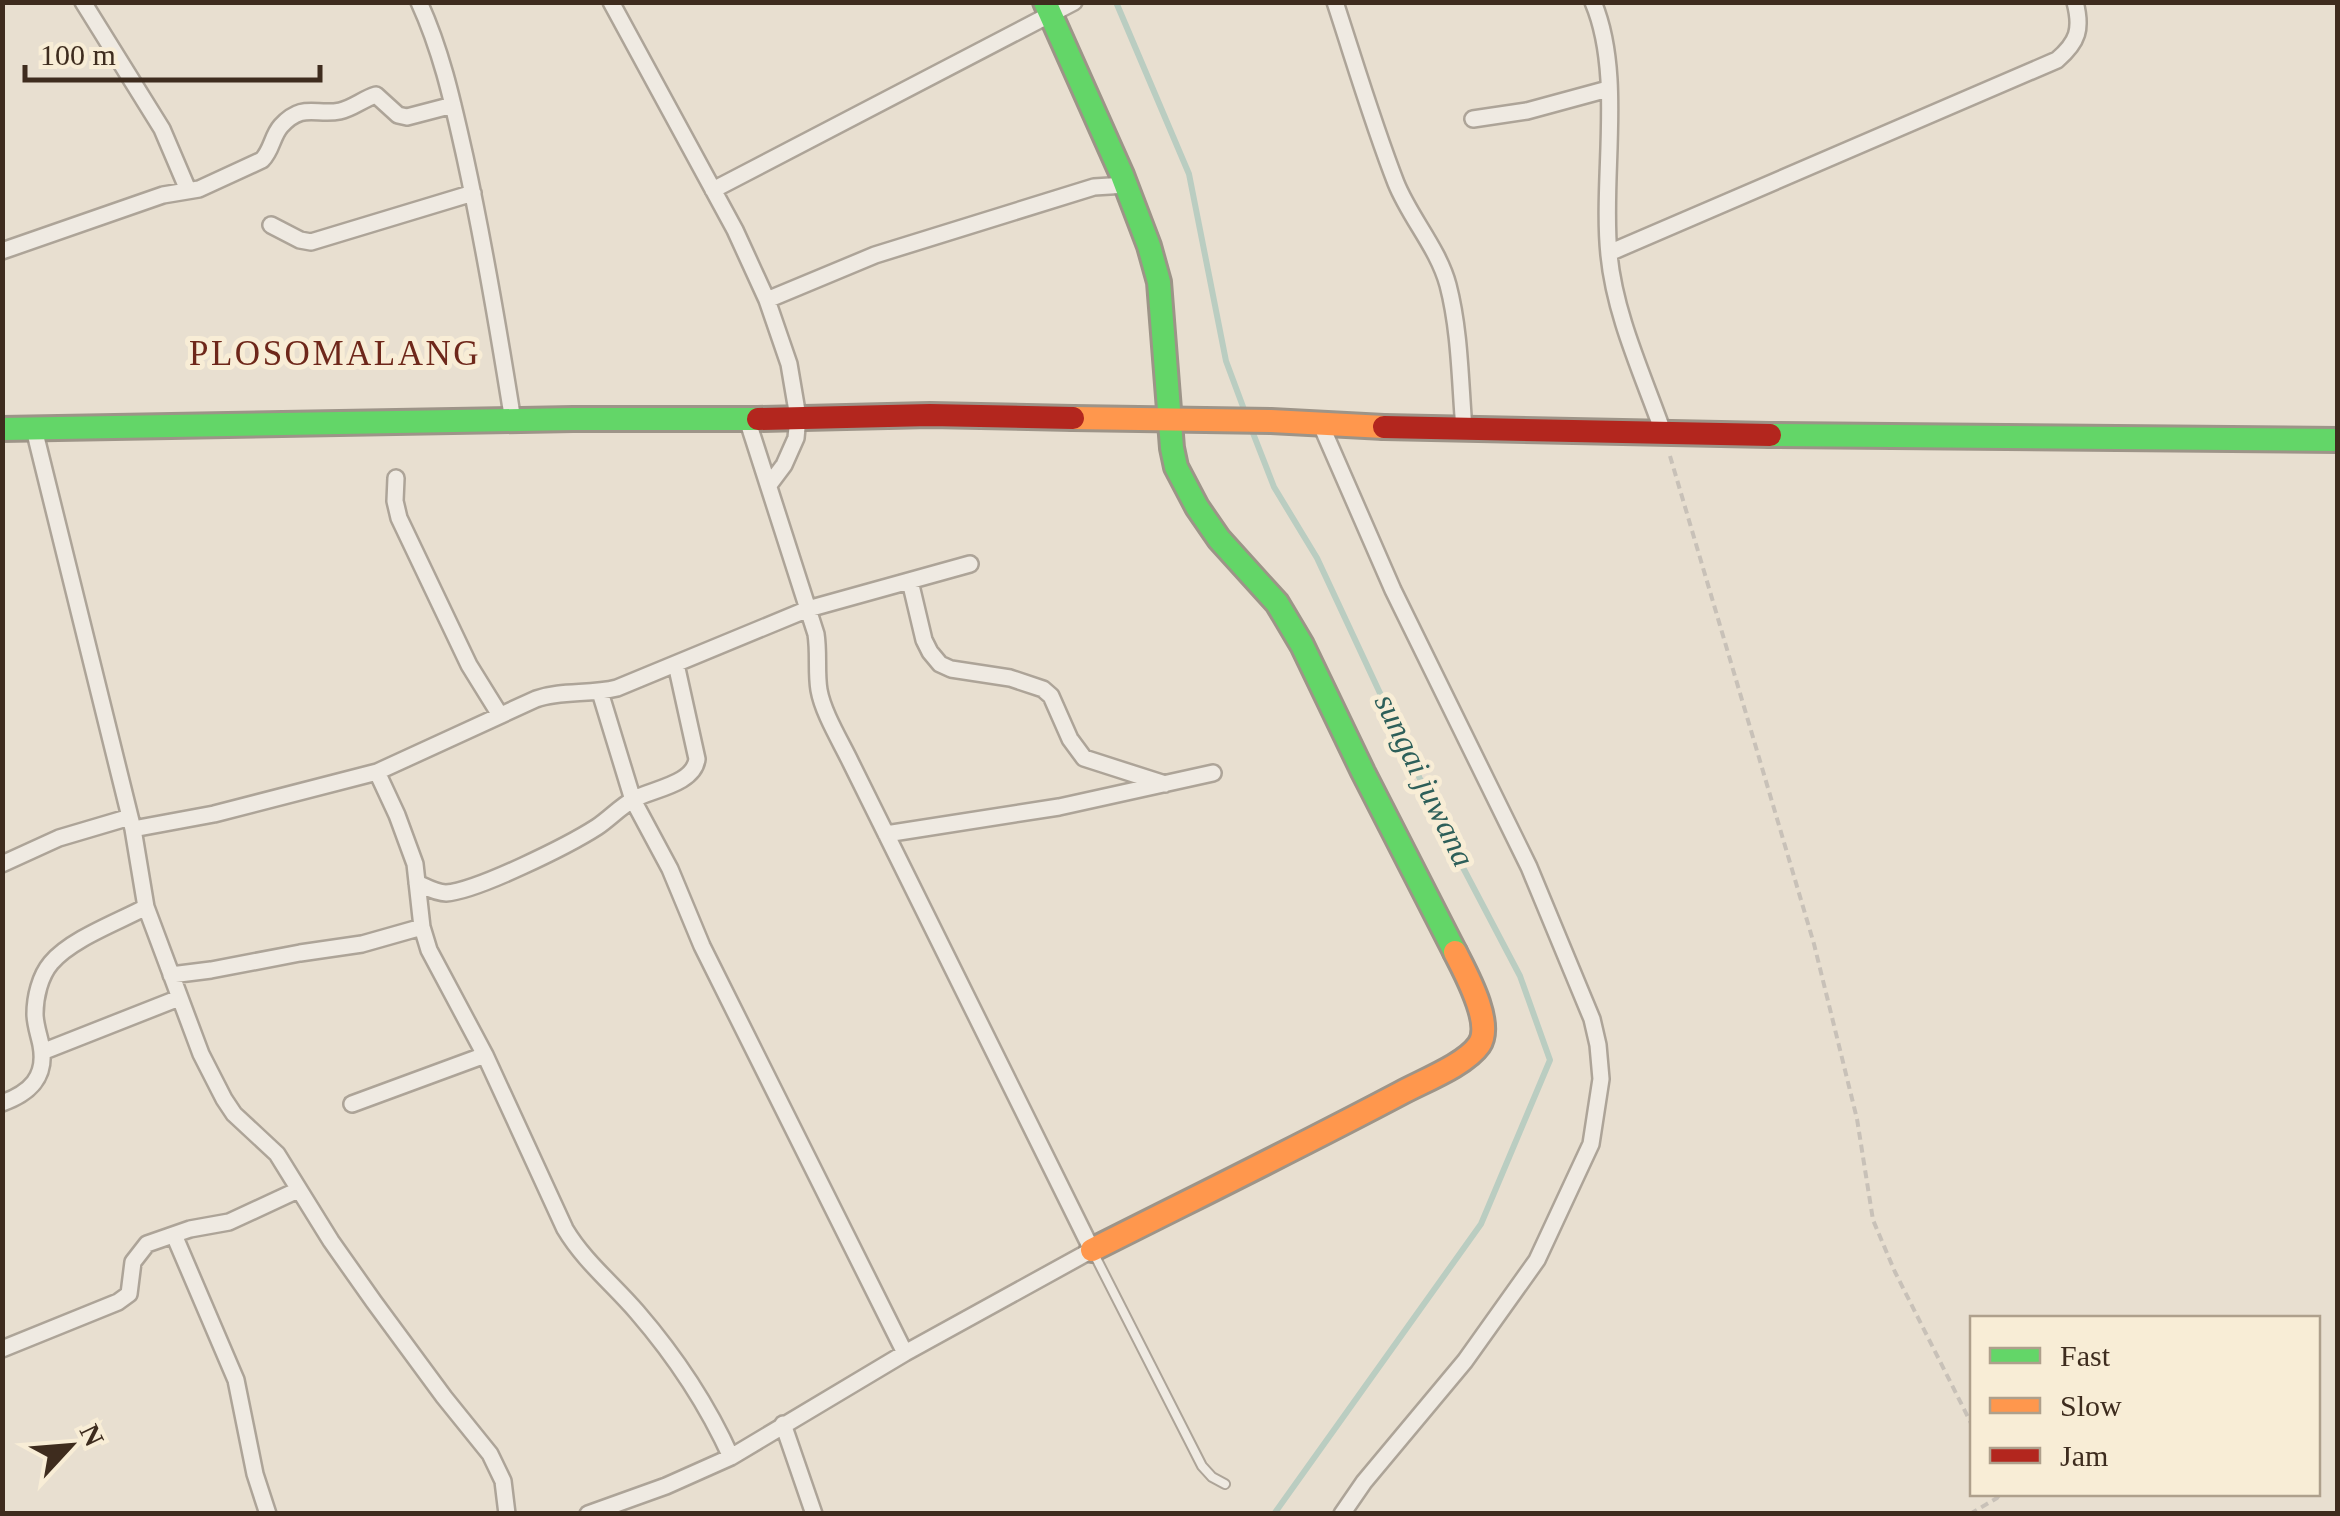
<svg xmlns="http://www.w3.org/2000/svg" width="2340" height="1516" viewBox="0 0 2340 1516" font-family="Georgia,serif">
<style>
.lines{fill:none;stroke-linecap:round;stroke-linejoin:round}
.stream{stroke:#bacdc1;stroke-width:6}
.lane-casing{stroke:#ada498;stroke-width:12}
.street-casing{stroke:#ada498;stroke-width:20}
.fast-casing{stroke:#9d9488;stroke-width:28}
.slow-casing{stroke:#9d9488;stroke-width:28}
.jam-casing{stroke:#9d9488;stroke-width:28}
.path{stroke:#c8c1b8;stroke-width:4;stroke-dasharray:8 5;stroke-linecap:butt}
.lane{stroke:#efeae2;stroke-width:8}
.street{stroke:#efeae2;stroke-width:15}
.fast{stroke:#63d668;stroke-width:22}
.slow{stroke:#ff974d;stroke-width:22}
.jam{stroke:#b3261e;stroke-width:22}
.labels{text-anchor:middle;stroke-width:10;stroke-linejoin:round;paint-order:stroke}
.water-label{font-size:32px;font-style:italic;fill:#2d5f59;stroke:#f8edd6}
.quarter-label{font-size:35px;letter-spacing:2.5px;fill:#6e271a;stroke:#f8edd6}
</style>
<rect width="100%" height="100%" fill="#e8dfd0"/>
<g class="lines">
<path class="stream" d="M1116 2 1189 174 1226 361 1245 412
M1251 428 1274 487 1317 558 1448 839 1520 976 1550 1060 1481 1224 1274 1514"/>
<g class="lane-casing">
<path id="lane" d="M1093 1252 1202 1466 1212 1477 1225 1484"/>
</g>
<g class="street-casing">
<path id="street" d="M83 2 162 129 188 190
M419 2C442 52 453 104 465 157 484 244 499 333 513 421
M611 2 735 230 767 300 789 364 798 417 796 438 784 465 769 485
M1335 2C1355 63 1373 124 1396 183 1410 218 1438 248 1448 285 1460 331 1460 381 1464 429
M1593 2C1624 75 1601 177 1609 255 1615 316 1643 375 1663 432
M1473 119 1527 111 1608 89
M713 190 1074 2
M271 225 300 240 311 242 473 193
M2 251 163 195 199 189 262 160C272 150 272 136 281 126 303 102 316 116 340 111 353 108 363 99 376 95L398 115 407 117 453 105
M1609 253 2057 60C2078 42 2082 29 2075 2
M767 300 875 255 1094 187 1126 185
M1321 425 1393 590 1529 867 1592 1019 1598 1045 1601 1079 1591 1144 1537 1260 1465 1361 1364 1482 1342 1514
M34 429 133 829 146 907 201 1054 224 1099 234 1114 277 1154 331 1241 374 1302 444 1397 490 1454 503 1481 507 1514
M396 478 395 501 399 518 469 665 500 715
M910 581 924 640 930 652 940 664 951 669 1010 678 1043 689 1051 696 1070 739 1084 758 1165 784
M600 692 633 800 670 869 702 946 905 1353
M377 772 397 815 415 864 422 927 429 950 485 1055 565 1229C584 1261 613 1284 637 1312 675 1356 707 1404 731 1457
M133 829 214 814 377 772 536 699C562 690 590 695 617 688L808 609 970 564
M886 834 1059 807 1213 773
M2 864 59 838 130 817
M417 883C426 887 436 893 446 893 477 891 569 845 597 827 609 819 620 807 634 799 653 789 694 784 697 759L676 664
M171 975 211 970 300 953 362 944 422 927
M42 1052 179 998
M2 1103C30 1093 47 1077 41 1045 39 1035 35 1024 35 1014 35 997 40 976 51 963 71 939 118 922 146 907
M352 1104 485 1055
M174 1235 236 1380 255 1474 268 1514
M2 1349 118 1302 129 1294 133 1262 147 1244 190 1229 229 1222 298 1190
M783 1424 814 1514
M588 1514 666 1486 731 1457 905 1353 1092 1250 851 763C841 742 823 713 819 690 816 672 819 653 816 634L747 419"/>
</g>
<g class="fast-casing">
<path id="fast" d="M1045 2 1122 175 1149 246 1159 282 1172 448 1176 467 1197 507 1219 539 1277 603 1302 645 1363 772 1455 952
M2 429 573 419H758
M1770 435 2338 440"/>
</g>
<g class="slow-casing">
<path id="slow" d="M1073 418 1271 421 1384 427
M1092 1250C1195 1198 1299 1147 1401 1093 1423 1081 1465 1065 1479 1045 1494 1023 1465 972 1455 952"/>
</g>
<g class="jam-casing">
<path id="jam" d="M758 419 930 415 1073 418
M1384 427 1770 435"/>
</g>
<path class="path" d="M1670 456 1814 944 1857 1119 1873 1220 1895 1272 1972 1425
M1970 1514 1997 1498 2000 1494"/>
<use href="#lane" class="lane"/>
<use href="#street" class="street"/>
<use href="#fast" class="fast"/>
<use href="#slow" class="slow"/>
<use href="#jam" class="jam"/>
</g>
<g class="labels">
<g class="water-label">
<text transform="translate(1425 780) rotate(64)" y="11">sungai juwana</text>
</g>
<g class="quarter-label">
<text x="335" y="365">PLOSOMALANG</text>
</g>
</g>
<rect width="2340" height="1516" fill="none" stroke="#3e2c1e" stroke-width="10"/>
<rect x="1970" y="1316" width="350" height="180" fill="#f8edd6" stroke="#aea08c" stroke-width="2.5"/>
<rect x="1990" y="1348" width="50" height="15" fill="#63d668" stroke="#aea08c" stroke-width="2.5"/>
<text x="2060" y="1366" font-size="30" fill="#3e2c1e">Fast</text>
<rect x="1990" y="1398" width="50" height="15" fill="#ff974d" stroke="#aea08c" stroke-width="2.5"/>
<text x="2060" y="1416" font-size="30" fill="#3e2c1e">Slow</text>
<rect x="1990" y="1448" width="50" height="15" fill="#b3261e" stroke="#aea08c" stroke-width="2.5"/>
<text x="2060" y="1466" font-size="30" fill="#3e2c1e">Jam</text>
<g transform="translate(70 1446) rotate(64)" stroke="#f8edd6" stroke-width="8" paint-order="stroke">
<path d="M0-8L18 38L0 25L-18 38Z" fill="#3e2c1e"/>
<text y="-15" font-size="28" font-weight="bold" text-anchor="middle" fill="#3e2c1e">N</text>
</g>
<path d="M25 65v15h295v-15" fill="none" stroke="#3e2c1e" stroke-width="5"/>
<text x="40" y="65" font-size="30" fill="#3e2c1e" stroke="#f8edd6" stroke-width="8" paint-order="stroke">100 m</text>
</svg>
